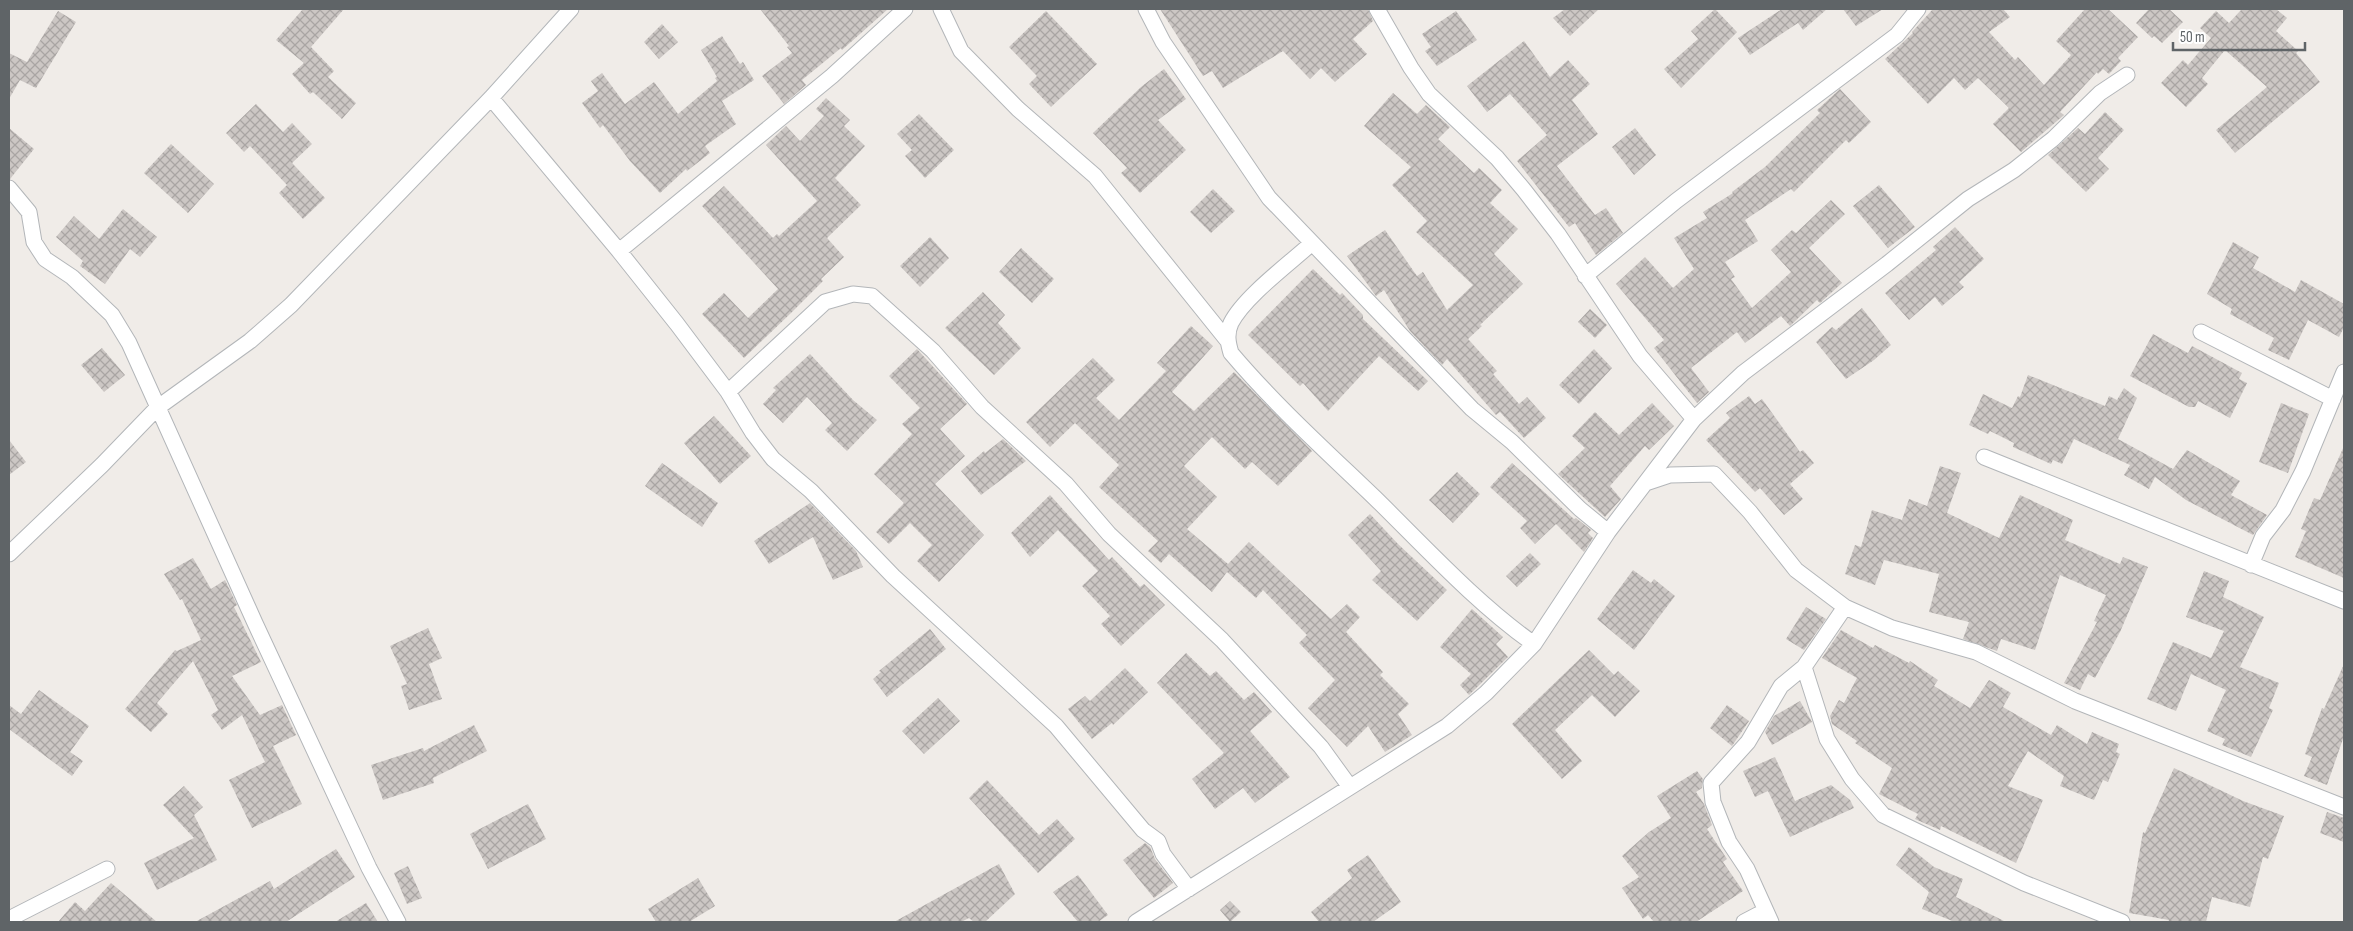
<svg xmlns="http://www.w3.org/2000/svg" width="2353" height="931" viewBox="0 0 2353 931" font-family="'Sofia Sans Condensed',sans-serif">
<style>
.building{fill:url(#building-cross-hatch)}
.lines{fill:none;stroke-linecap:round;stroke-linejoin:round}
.minor-casing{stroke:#b3b6b9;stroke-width:17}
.minor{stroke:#fff;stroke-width:15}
</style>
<defs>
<pattern id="building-cross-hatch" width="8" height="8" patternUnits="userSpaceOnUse" patternTransform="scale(1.25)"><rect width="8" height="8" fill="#ccc7c4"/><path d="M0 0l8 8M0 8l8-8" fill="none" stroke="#a9a5a3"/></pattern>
</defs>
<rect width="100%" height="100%" fill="#f0ece8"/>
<path class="building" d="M303 9H344L311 47 334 71 328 77 356 103 342 119 313 92 310 94 292 74 304 63 276 40Z
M760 9H888L842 50 841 48 802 80 806 85 784 104 762 76 792 53 787 47 789 46Z
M1160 9H1368L1373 21 1353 39 1367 54 1335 82 1321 68 1310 79 1283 51 1223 88 1212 71 1203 76Z
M1565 9H1599L1570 36 1553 18Z
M1715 9 1737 32 1681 88 1664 69 1698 39 1691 31Z
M1782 9H1827L1803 30 1798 23 1750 55 1738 38Z
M1843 9H1883L1856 26Z
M1933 9H2003L2010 17 1989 32 2015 60 2018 57 2044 85 2071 55 2056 41 2085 9H2108L2138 37 2118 58 2121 61 2109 74 2103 69 2098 74 2097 72 2060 112 2064 115 2021 152 1993 124 2009 108 1978 78 1965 90 1954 78 1928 104 1885 59 1913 33 1912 32Z
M2149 9H2169L2183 22 2162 43 2154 36 2152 38 2136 23Z
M2242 9H2276L2287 18 2276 31 2298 51 2296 53 2320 82 2235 153 2216 130 2267 87 2225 50 2202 78 2208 84 2186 107 2161 83 2183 60 2188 65 2211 38 2200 28 2216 11 2229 23Z
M58 11 76 22 36 88 20 80 9 99V53L27 62Z
M1046 11 1097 64 1051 107 1029 84 1037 76 1009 47Z
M1456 11 1477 40 1437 66 1425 51 1431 47 1422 34Z
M662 24 678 42 659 59 644 42Z
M722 36 740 64 743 62 754 80 722 101 736 124 705 146 710 153 687 171 686 169 660 193 630 161 603 125 600 128 582 103 598 91 591 81 602 73 625 104 654 82 678 114 717 81 715 78 717 77 701 50Z
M1524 41 1550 77 1568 60 1590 84 1572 100 1598 134 1557 166 1595 215 1606 208 1623 233 1596 255 1575 223 1569 227 1517 161 1547 135 1510 94 1487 112 1467 86Z
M1164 69 1186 99 1158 120 1186 150 1140 193 1121 173 1127 168 1093 133 1141 87Z
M1840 89 1871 122 1849 143 1846 140 1794 192 1791 189 1745 220 1758 241 1725 262 1735 277 1731 279 1752 308 1791 272 1771 250 1792 230 1796 233 1831 200 1845 214 1809 248 1842 283 1820 303 1817 300 1790 326 1781 316 1745 343 1737 332 1691 368 1709 392 1697 403 1654 348 1664 340 1616 284 1645 257 1673 288 1694 269 1674 238 1707 218 1703 212 1733 193 1732 192 1765 167 1820 113 1817 110Z
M1393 93 1417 114 1426 105 1450 127 1438 139 1474 173 1479 168 1502 190 1490 203 1518 229 1494 254 1523 284 1480 325 1482 326 1468 339 1497 371 1493 374 1519 404 1527 397 1546 418 1524 438 1500 412 1496 415 1447 359 1442 365 1410 331 1384 290 1376 296 1347 256 1385 230 1417 276 1423 272 1447 310 1473 285 1416 232 1427 221 1392 185 1411 167 1364 126Z
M826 98 850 120 844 126 865 146 835 178 861 205 827 238 844 257 821 279 823 281 791 313 744 358 702 314 724 293 748 318 778 289 702 206 724 186 773 238 777 234 779 236 817 201 766 145 786 126 800 141 824 116 816 109Z
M256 104 283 132 292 123 312 144 292 163 325 198 303 219 279 193 287 185 250 146 244 152 226 133Z
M2105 112 2124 130 2098 158 2109 169 2086 192 2048 155 2078 128 2085 134Z
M919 114 954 150 925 178 905 156 912 150 897 134Z
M9 128 34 149 10 179H9Z
M1635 128 1656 155 1634 175 1612 147Z
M171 144 214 184 188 213 144 173Z
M1879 185 1915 227 1888 248 1853 206Z
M1213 189 1235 211 1211 233 1190 212Z
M123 209 157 237 140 257 130 249 105 284 80 266 83 261 56 237 74 216 99 239Z
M1955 227 1984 259 1959 282 1964 287 1942 306 1935 297 1909 320 1885 293 1936 250 1933 247Z
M930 237 949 258 920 287 900 266Z
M2233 242 2259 257 2253 268 2295 292 2301 280 2344 304V327L2339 337 2308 320 2289 360 2268 350 2274 338 2230 314 2232 309 2207 294Z
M1021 248 1054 279 1032 303 999 272Z
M1313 269 1340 295 1342 293 1363 315V319L1428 381 1418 391 1379 356 1328 411 1303 383 1300 386 1248 335Z
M983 292 1005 315 998 323 1021 348 994 375 945 328Z
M1862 308 1891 345 1874 360 1846 379 1816 342 1832 327 1836 330Z
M1590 309 1607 325 1595 338 1578 322Z
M1191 326 1213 346 1172 392 1194 411 1234 372 1312 451 1278 486 1252 462 1245 469 1212 437 1184 466 1217 497 1187 529 1228 564 1249 542 1331 619 1347 604 1360 617 1346 632 1383 672 1380 675 1409 704 1398 714 1412 735 1385 752 1368 726 1347 747 1308 708 1335 680 1299 643 1307 635 1263 590 1256 598 1227 572 1212 592 1169 554 1161 563 1148 551 1158 541 1099 487 1119 465 1075 423 1050 447 1026 422 1093 358 1115 380 1096 398 1119 420 1166 371 1157 363Z
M2153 334 2188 353 2192 346 2242 373 2239 379 2247 383 2230 418 2198 401 2195 407H2189L2130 376Z
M102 348 125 375 104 392 81 365Z
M917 349 967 404 940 429 965 456 935 484 984 535 939 582 917 561 932 545 910 523 889 544 876 532 904 503 874 474 912 434 902 424 920 408 889 376Z
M1594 349 1612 368 1579 404 1559 385Z
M810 354 853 400 877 420 847 451 825 430 832 423 807 397 783 423 763 404 776 390 773 388Z
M2028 375 2105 406 2109 396 2117 400 2124 388 2137 398 2118 439 2173 469 2187 450 2240 481 2231 495 2267 515 2253 535 2186 500 2155 477 2149 489 2124 475 2130 465 2074 439 2062 464 2053 460 2051 464 2013 447 2014 443 1990 431 1988 434 1969 425 1983 394 2012 408 2018 396 2020 397Z
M1749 396 1755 404 1762 399 1800 452 1803 450 1814 463 1790 484 1803 499 1784 515 1760 488 1755 492 1706 440 1730 418 1726 413Z
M1652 403 1674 426 1649 450 1645 446 1610 486 1621 499 1605 517 1558 474 1585 448 1572 436 1595 412 1619 435Z
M2281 403 2309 414 2288 473 2259 462Z
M714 416 751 456 720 484 684 443Z
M1003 439 1026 461 981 495 961 471 984 451 985 453Z
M9 440 26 462 9 475Z
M2344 446V578L2295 557 2306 531 2301 529 2314 498 2320 500Z
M662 463 718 503 702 527 645 486Z
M1512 463 1574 519 1576 518 1591 530 1588 533 1593 538 1584 552 1556 524 1535 544 1520 528 1527 521 1490 487Z
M1940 466 1961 473 1947 513 1999 538 2020 495 2073 520 2065 540 2120 564 2123 557 2148 567 2120 632 2095 678 2088 674 2080 690 2064 683 2097 622 2094 621 2106 595 2060 575 2035 650 2001 639 1997 651 1963 639 1969 622 1929 612 1939 574 1884 560 1875 585 1845 574 1855 545 1861 547 1872 510 1902 520 1909 499 1927 506Z
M1457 472 1480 494 1453 523 1429 500Z
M1050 495 1109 560 1112 557 1140 587 1144 584 1165 605 1121 646 1101 624 1110 616 1082 586 1098 571 1058 530 1030 557 1011 533Z
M810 503 856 551 863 567 833 580 813 537 769 564 754 541Z
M1370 514 1398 544 1447 590 1417 621 1372 580 1381 571 1348 535Z
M1530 553 1541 564 1517 587 1506 576Z
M193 558 211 589 225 580 237 605 234 607 261 662 232 676 260 715 282 705 296 735 273 746 302 804 252 828 229 780 265 762 242 715 222 730 211 715 218 710 193 661 157 703 168 714 151 732 125 709 175 650 177 651 201 640 182 599 180 600 164 574Z
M1633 570 1651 583 1654 579 1675 596 1634 650 1597 619Z
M2204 571 2229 581 2223 597 2264 617 2240 667 2279 683 2269 708 2273 710 2251 757 2222 745 2225 739 2207 731 2226 690 2191 674 2176 711 2147 699 2173 642 2211 658 2224 631 2186 617Z
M1806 607 1826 619 1804 650 1786 639Z
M1472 609 1503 637 1496 644 1508 657 1469 695 1460 685 1471 674 1440 647Z
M428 628 442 658 429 664 442 699 409 710 401 686 407 684 390 646Z
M930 629 946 649 887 697 873 679 881 672 879 671Z
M1841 630 1873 648 1875 645 1909 663 1910 661 1938 680 1934 686 1970 708 1989 680 2011 693 2003 707 2051 735 2057 725 2087 744 2092 732 2119 744 2116 752 2120 754 2108 782 2103 780 2094 800 2060 786 2064 776 2028 751 2008 786 2043 800 2016 863 1941 826 1940 830 1915 819 1918 814 1879 794 1892 768 1855 743 1857 741 1832 724 1830 716 1839 700 1844 703 1857 678 1822 658Z
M1589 650 1614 675 1618 671 1640 691 1615 717 1592 695 1555 730 1582 761 1562 779 1512 724Z
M1186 653 1210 676 1216 671 1244 700 1254 692 1272 712 1250 731 1290 777 1255 803 1243 788 1215 809 1192 779 1224 753 1157 683Z
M2344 664V736L2327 785 2304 776 2312 757 2305 754 2322 708 2324 709Z
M1125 668 1148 692 1113 725 1112 723 1092 739 1068 709 1085 696 1090 701Z
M39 690 89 726 70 752 83 761 72 776 9 729V705L21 714Z
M938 698 960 721 924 754 902 731Z
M1800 701 1812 722 1772 745 1765 732 1774 716Z
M1727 705 1749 721 1732 746 1710 728Z
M474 725 487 751 433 778 434 783 383 800 371 765 423 748 424 751Z
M1775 757 1795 801 1831 785 1850 800 1854 808 1790 837 1768 791 1755 797 1743 771Z
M2174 768 2243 801 2284 816 2268 859 2263 857 2250 907 2212 897 2206 922H2168L2169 920 2129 913 2143 832 2145 833Z
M1697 771 1703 779 1702 788 1696 792 1704 804 1712 825 1707 829 1727 859 1723 862 1743 891 1696 922H1654L1648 915 1643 919 1622 888 1639 877 1622 856 1649 832 1671 818 1657 796Z
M987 780 1039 835 1057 819 1075 839 1038 873 969 798Z
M184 786 203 807 194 815 217 860 157 890 144 863 194 838 163 805Z
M528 804 546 839 488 869 470 834Z
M2327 812 2344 818V842L2320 833Z
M1145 843 1150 847 1155 859 1173 883 1154 898 1123 860Z
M1909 847 1934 867 1963 879 1956 897 2006 922H1955L1922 909 1929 892 1896 865Z
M336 849 355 877 286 922H195L270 881 274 889Z
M1368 855 1401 902 1373 922H1319L1311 912 1352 878 1347 870Z
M999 864 1015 894 985 922H974L969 918 961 922H894Z
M408 866 422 898 407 904 394 873Z
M1078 875 1108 915 1098 922H1078L1053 892Z
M698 878 715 906 689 922H656L648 909Z
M111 883 157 922H58L75 902 85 911Z
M1230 901 1241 912 1230 922 1220 910Z
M366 903 378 922H335Z"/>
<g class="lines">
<g class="minor-casing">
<path id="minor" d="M941 9 961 51 1018 109 1095 176 1227 340
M1146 9 1163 42 1269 198 1472 409 1512 442 1580 509 1608 532
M1377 9 1411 68 1429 94 1497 158 1524 190 1558 234 1640 356 1694 419
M491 98 619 251 677 324 728 392 753 433 773 459 811 491 893 576 1056 726 1143 830 1158 841 1163 854 1189 889
M9 188 29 212 34 242 45 259 72 277 112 315 129 343 255 623 369 868 398 922
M1312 243C1290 263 1244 297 1231 323 1226 334 1228 343 1231 353 1275 405 1326 451 1375 498 1425 547 1477 604 1534 644
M619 251 832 76 905 9
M1585 276 1676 201 1897 35 1918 9
M2201 332 2333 399
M728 392 825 302 853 294 872 296 933 351 982 407 1066 484 1109 534 1222 640 1321 747 1350 787
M1984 457 2344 601
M1646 483 1670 475 1714 474 1750 512 1796 570 1845 607 1892 628 1976 652 2075 701 2344 807
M9 554 102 465 157 408 250 341 291 305 491 98 571 9
M2251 565 2263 536 2283 510 2303 471 2344 372
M1804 667 1827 739 1852 779 1883 815 2024 883 2122 922
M9 919 107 869
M1136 922 1447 726 1486 693 1534 644 1608 532 1694 419 1743 373 1887 264 1968 199 2014 170 2053 139 2100 93 2127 75
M1744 922 1765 911
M1771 922 1747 869 1729 842 1713 802 1711 783 1748 742 1781 686 1804 667 1845 607"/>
</g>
<use href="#minor" class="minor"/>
</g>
<rect width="2353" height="931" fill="none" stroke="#5f6467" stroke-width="20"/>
<path d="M2173 42v8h132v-8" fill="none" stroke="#5f6467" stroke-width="2.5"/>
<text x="2180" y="42" font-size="15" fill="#5f6467" stroke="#ffffff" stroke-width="4" paint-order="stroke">50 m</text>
</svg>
